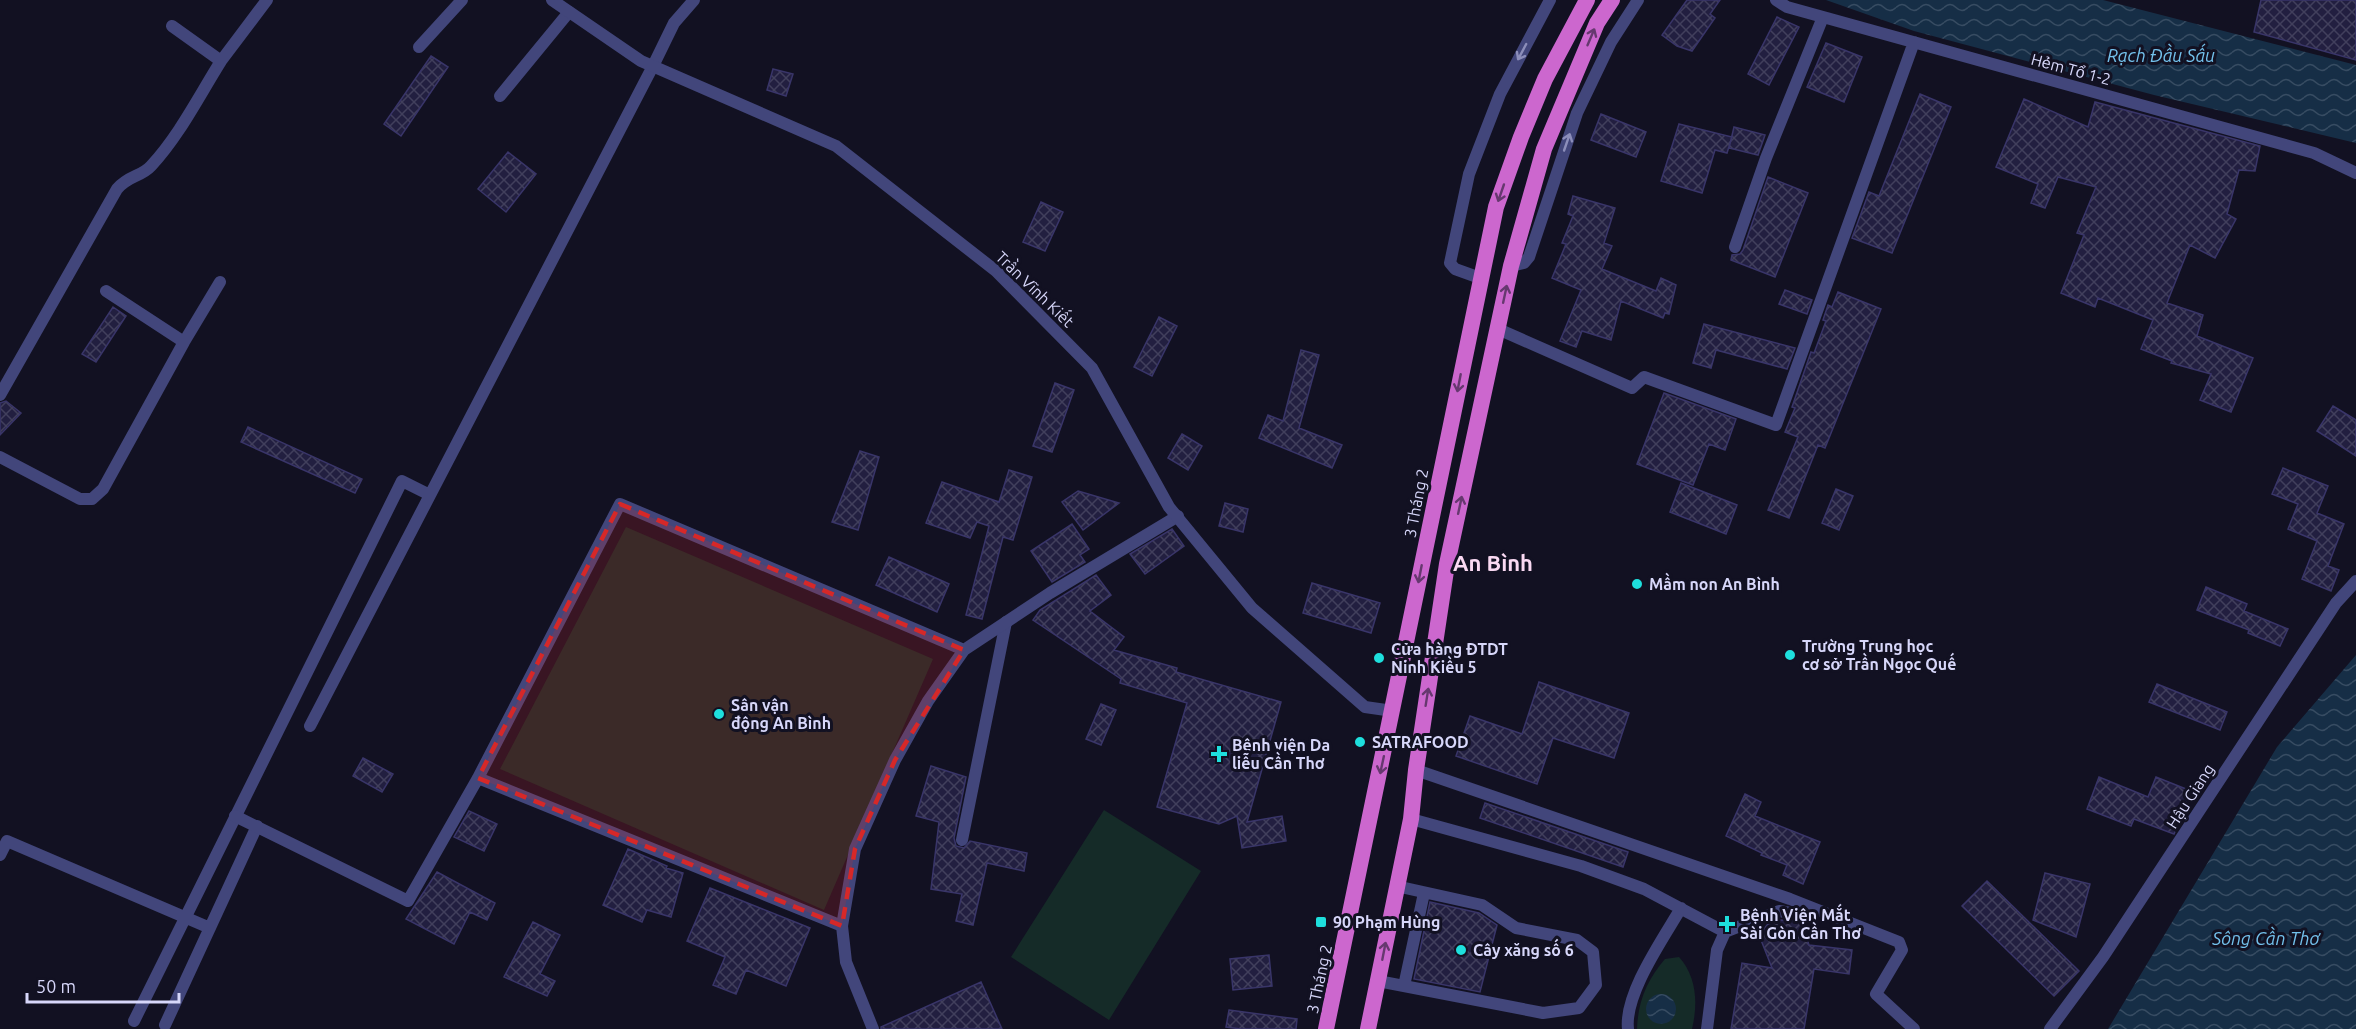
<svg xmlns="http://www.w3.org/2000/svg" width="2356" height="1029" viewBox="0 0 2356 1029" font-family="Ubuntu,sans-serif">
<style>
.green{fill:#152b28}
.water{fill:url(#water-waves)}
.building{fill:url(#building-cross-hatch);stroke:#393569;stroke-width:1.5}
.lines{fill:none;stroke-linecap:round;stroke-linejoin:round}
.service{stroke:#42467b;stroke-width:12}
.minor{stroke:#42467b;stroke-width:12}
.tertiary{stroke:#42467b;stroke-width:12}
.trunk{stroke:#cc67ce;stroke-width:16}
.oneway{stroke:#66386f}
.oneway2{stroke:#8c8eba}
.marked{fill:#d62828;fill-opacity:0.2;stroke:#d62828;stroke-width:4.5;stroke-dasharray:12 8;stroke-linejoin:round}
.poi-dot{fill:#1edfdd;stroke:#121122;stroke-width:2}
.labels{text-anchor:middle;stroke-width:6;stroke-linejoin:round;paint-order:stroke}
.street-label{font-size:16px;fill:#d7d7fa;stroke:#121122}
.poi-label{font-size:16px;font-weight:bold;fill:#d7d7fa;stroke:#121122;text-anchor:start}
.water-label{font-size:18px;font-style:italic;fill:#73c1ec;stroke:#121122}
.district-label{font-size:22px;font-weight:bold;fill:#fad9f2;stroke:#121122}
</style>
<defs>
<pattern id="water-waves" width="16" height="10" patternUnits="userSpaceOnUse" patternTransform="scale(1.5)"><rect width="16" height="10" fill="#162e46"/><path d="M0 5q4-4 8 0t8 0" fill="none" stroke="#374c62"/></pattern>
<pattern id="building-cross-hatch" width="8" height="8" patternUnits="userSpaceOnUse" patternTransform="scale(1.5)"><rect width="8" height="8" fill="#221f40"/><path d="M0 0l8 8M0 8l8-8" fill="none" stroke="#413f5c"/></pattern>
</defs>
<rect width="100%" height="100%" fill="#121122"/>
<path class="green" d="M626 527 933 659 824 910 500 769Z
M1104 810 1201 871 1109 1020 1011 957Z
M1679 957C1697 977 1698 1004 1692 1029H1637C1638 1001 1647 980 1665 959Z"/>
<path class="water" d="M1826 0H2103L2356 65V143L2154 95 1914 31Z
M2356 655V1029H2108L2277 747Z
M1646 1009a15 15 0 1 1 30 0a15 15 0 1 1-30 0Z"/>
<path class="building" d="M1687 0H1720L1710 14 1715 18 1692 51 1677 46 1662 35Z
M2261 0H2356V60L2254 32Z
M1777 17 1799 27 1769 85 1748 74Z
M1826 43 1862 57 1844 102 1807 87Z
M431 56 448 67 401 136 384 124Z
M773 69 793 74 786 96 767 90Z
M1920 94 1951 107 1892 253 1852 238 1869 192 1879 196Z
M2024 99 2088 127 2095 102 2260 146 2255 171 2239 170 2227 214 2236 219 2215 258 2190 245 2167 303 2203 315 2197 336 2253 358 2231 412 2200 400 2211 374 2171 363 2172 361 2141 349 2153 320 2098 298 2095 307 2061 293 2084 235 2077 233 2096 187 2058 177 2045 208 2031 203 2038 184 1996 167Z
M1601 114 1646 132 1636 157 1591 140Z
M1679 124 1732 137 1727 153 1715 150 1702 193 1661 181Z
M1734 127 1765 135 1758 155 1729 148Z
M508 152 536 174 506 212 478 189Z
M1768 177 1808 193 1775 277 1731 260 1732 255 1740 254 1743 250Z
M1573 196 1615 208 1604 243 1612 246 1602 269 1656 291 1661 278 1676 285 1669 314 1665 313 1663 318 1621 301 1611 340 1582 331 1576 347 1560 341 1581 290 1552 278 1566 244 1562 243 1573 216 1568 214Z
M1041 202 1063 212 1045 251 1023 242Z
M1785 290 1812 300 1807 314 1779 304Z
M1838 292 1881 309 1825 448 1818 445 1789 518 1768 510 1798 437 1785 432 1795 408 1792 407 1811 352 1814 353 1826 321 1823 320 1828 305 1832 307Z
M113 307 126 316 96 362 82 354Z
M1159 317 1177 326 1152 376 1134 367Z
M1704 324 1795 348 1787 369 1716 350 1711 368 1693 363Z
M1301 350 1319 355 1299 428 1342 445 1332 468 1259 438 1268 415 1283 421Z
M1055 383 1074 390 1052 452 1033 446Z
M1664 393 1736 419 1725 450 1709 444 1693 485 1637 464Z
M6 401 21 413 0 435V403Z
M2333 406 2356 420V456L2317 431Z
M248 427 362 479 355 493 241 442Z
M1182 434 1202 446 1188 470 1168 458Z
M860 451 879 457 858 530 832 522Z
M2283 468 2328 486 2317 513 2344 524 2328 566 2339 570 2331 591 2302 579 2317 541 2288 529 2298 504 2272 494Z
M1009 470 1032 477 1013 540 1003 537 982 619 966 615 989 526 977 522 970 538 926 523 942 482 999 502Z
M1681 483 1737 505 1726 534 1670 512Z
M1836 489 1853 496 1839 530 1822 523Z
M1078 491 1119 503 1083 530 1062 502Z
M1225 503 1248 509 1243 532 1219 526Z
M1072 524 1089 549 1080 555 1085 562 1052 582 1031 551Z
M1172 529 1184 546 1145 574 1130 554Z
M889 557 949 584 937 612 876 585Z
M1096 575 1111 595 1090 611 1124 637 1114 650 1177 668 1176 672 1281 702 1247 822 1282 816 1286 841 1242 848 1237 816 1219 824 1157 807 1187 703 1120 683 1121 679 1033 620 1040 610Z
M1312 583 1380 603 1371 633 1303 613Z
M2206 587 2247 604 2244 611 2288 629 2280 646 2248 633 2249 630 2197 610Z
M1539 682 1629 713 1614 758 1553 738 1537 784 1456 756 1470 716 1522 734Z
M2157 684 2227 712 2220 730 2149 702Z
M1101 704 1116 710 1101 745 1086 739Z
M363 758 393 774 382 792 353 776Z
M931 766 966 777 954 838 956 846 964 848 970 841 1027 853 1024 871 987 863 973 925 956 921 962 894 931 889 939 822 916 816Z
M2099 777 2148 797 2156 777 2191 791 2174 834 2134 819 2131 826 2087 809Z
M1745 794 1761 802 1755 816 1820 842 1803 884 1783 875 1787 865 1761 855 1762 853 1726 836Z
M1485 803 1628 852 1623 867 1480 818Z
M469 811 497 824 484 851 454 837Z
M628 849 667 866 666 868 683 873 671 917 647 910 642 922 603 905Z
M437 872 495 903 487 920 470 912 454 944 406 919Z
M2045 873 2090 884 2076 937 2033 920Z
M1987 881 2079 971 2054 996 1962 906Z
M710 888 810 928 786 986 746 970 736 994 713 985 725 957 687 941Z
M1430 902 1479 913 1497 925 1480 992 1414 979Z
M1780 920 1801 921 1809 945 1852 950 1849 974 1814 969 1804 1029H1731L1742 963 1772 968 1759 935 1768 924Z
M533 922 560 935 540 974 555 981 547 996 504 977Z
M1269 955 1272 986 1233 990 1230 959Z
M981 982 1002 1029H881V1027Z
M1229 1010 1297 1019 1296 1029H1241L1226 1027Z"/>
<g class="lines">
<path class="service" d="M1776 0 1787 7 2314 153 2356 173
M221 61 267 0
M1735 247 1766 158 1823 17
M106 291 184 342 220 282
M1498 329 1632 388 1644 377 1776 425 1914 42
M0 395 117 189C129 175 141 177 151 166 179 136 199 96 221 61L172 26
M0 457 80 499H92L103 489 184 342
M310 726 653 66
M1411 819 1581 866 1644 889 1725 932 1717 950 1707 1029
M962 840 1006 622
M0 855 7 841 210 928
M1725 932 1779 911 1797 914
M1378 981 1543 1013 1579 1008 1596 985 1593 952 1577 940 1516 928 1482 905 1396 886
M1404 986 1424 893
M134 1021 402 481 430 495
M165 1025 257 826
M1628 1029C1624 994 1663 939 1681 908
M2050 1029 2103 957 2336 603 2356 581"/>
<path class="minor" d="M419 47 462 0
M653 66 674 23 694 0
M500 96 569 12
M1511 266 1524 263 1529 257 1577 113 1611 42 1638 0
M1480 278 1455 269 1450 263 1469 174 1500 94 1550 0
M1416 770 1790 899 1899 942 1902 950 1876 994 1914 1029
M478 778 842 926
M235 816 408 901 478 778 620 504 964 650
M873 1029 846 962 842 926 855 849 895 760 928 701 964 650 1050 593 1178 516"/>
<path class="tertiary" d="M552 0 641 61 836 146 996 271 1092 368 1169 507 1252 608 1365 707 1393 711"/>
<path class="trunk" d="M1326 1029 1496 207 1521 137 1545 79 1587 0
M1368 1029 1411 819 1416 770 1447 564 1511 266 1544 149 1597 23 1612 0"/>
</g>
<defs><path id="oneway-shaft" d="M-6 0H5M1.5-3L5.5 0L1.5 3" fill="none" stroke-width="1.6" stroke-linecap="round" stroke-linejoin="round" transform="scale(1.5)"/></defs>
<g class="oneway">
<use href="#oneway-shaft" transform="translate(1591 37) rotate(-67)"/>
<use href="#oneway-shaft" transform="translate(1501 193) rotate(109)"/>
<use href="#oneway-shaft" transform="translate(1505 294) rotate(-78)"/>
<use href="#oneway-shaft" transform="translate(1459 383) rotate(101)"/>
<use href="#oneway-shaft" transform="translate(1460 505) rotate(-78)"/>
<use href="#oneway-shaft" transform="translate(1420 574) rotate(101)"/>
<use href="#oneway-shaft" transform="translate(1427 697) rotate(-81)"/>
<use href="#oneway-shaft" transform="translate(1382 765) rotate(102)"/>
<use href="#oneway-shaft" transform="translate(1384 951) rotate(-79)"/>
</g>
<g class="oneway2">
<use href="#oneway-shaft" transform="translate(1522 52) rotate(118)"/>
<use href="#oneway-shaft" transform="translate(1567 142) rotate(-71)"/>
</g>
<path class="marked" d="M620 504 964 650 895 760 855 849 842 926 478 778Z"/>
<g class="poi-dot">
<circle cx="1637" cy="584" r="6"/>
<circle cx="1790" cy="655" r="6"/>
<circle cx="1379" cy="658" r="6"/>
<circle cx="719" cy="714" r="6"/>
<circle cx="1360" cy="742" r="6"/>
<path d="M1216 745h6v6h6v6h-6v6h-6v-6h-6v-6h6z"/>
<rect x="1315" y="916" width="12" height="12" rx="3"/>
<path d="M1724 915h6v6h6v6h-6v6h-6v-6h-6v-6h6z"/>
<circle cx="1461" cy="950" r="6"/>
</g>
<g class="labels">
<g class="street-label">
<text transform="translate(2071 69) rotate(15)" y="6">Hẻm Tổ 1-2</text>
<text transform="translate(1035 289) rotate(44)" y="6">Trần Vĩnh Kiết</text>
<text transform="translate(1416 503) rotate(-79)" y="6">3 Tháng 2</text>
<text transform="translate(2190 796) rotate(-57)" y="6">Hậu Giang</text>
<text transform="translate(1319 979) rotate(-78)" y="6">3 Tháng 2</text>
</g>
<g class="poi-label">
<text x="1649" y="590">Mầm non An Bình</text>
<text x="1802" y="652">Trường Trung học<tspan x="1802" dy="18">cơ sở Trần Ngọc Quế</tspan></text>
<text x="1391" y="655">Cửa hàng ĐTDT<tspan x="1391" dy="18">Ninh Kiều 5</tspan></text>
<text x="731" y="711">Sân vận<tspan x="731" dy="18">động An Bình</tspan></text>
<text x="1372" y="748">SATRAFOOD</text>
<text x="1232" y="751">Bệnh viện Da<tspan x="1232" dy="18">liễu Cần Thơ</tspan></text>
<text x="1740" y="921">Bệnh Viện Mắt<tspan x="1740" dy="18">Sài Gòn Cần Thơ</tspan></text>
<text x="1333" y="928">90 Phạm Hùng</text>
<text x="1473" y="956">Cây xăng số 6</text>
</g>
<g class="water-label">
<text x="2161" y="62">Rạch Đầu Sấu</text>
<text x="2266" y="945">Sông Cần Thơ</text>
</g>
<g class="district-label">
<text x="1493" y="571">An Bình</text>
</g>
</g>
<path d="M27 993v9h152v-9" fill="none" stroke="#d7d7fa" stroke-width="3"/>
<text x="36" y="993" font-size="18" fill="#d7d7fa" stroke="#121122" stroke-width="4.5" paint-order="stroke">50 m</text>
</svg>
